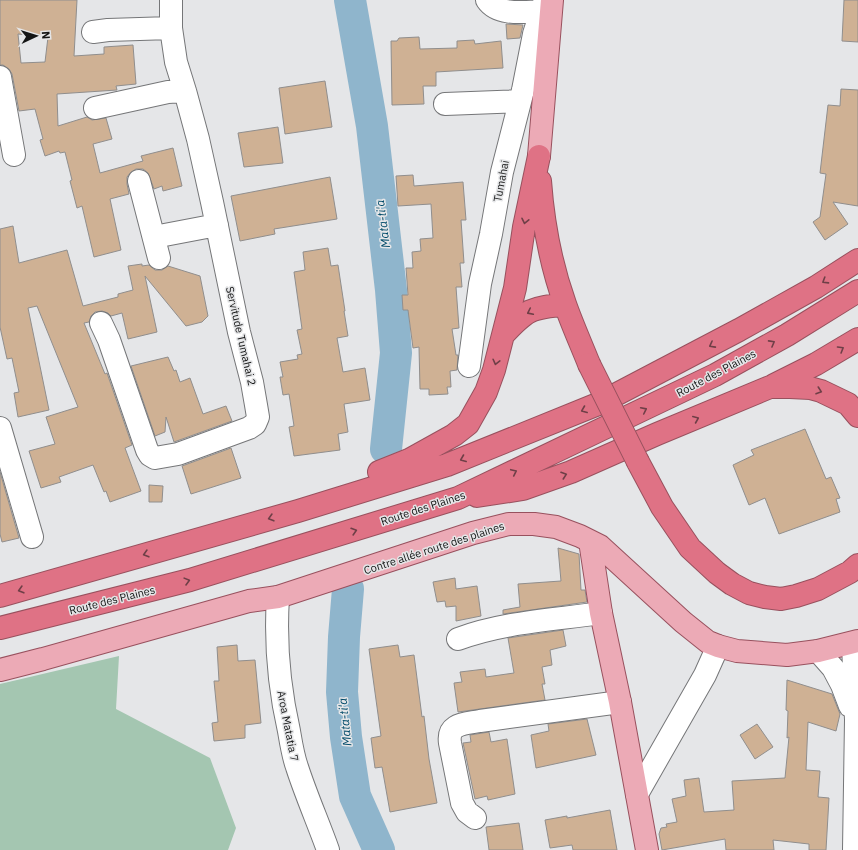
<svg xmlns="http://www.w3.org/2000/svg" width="858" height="850" viewBox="0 0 858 850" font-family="'IBM Plex Sans',sans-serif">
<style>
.green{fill:#a4c6b1}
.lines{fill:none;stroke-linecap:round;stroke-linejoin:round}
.river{stroke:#8fb5cc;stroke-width:32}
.building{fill:#cfb194;stroke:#908e8d;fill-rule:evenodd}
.minor-casing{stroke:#757678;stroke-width:24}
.major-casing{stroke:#98515e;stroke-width:24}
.highway-casing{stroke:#98515e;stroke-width:24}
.minor{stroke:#fff;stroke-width:22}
.major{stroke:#ecaab6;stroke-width:22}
.highway{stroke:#df7285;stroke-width:22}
.highway-bridge-casing{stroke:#98515e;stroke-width:24;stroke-linecap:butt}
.highway-bridge{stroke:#df7285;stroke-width:22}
.oneway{stroke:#6f3f47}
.labels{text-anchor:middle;stroke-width:3;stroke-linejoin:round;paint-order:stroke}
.street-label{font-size:11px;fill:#141515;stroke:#e5e6e8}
.water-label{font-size:12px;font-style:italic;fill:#004a69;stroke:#e5e6e8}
</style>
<rect width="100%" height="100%" fill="#e5e6e8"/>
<path class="green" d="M119 656 116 709 210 758 236 828 228 850H0V684Z"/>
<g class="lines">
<path class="river" d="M350 0 372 126 391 290 396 353 386 449
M348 589 344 637 342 692 346 737 355 796 379 850"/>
</g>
<path class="building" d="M0 0H77L74 56 104 54V47L133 45 136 84 116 86 117 90 57 94 58 126 87 117 92 120 106 118 112 139 93 144 100 173 143 161 141 156 173 148 182 186 163 191 162 186 154 189 148 173 143 169H136L131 172 127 177V184L129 194 110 199 121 250 94 257 82 206 77 208 70 181 72 180 65 152 60 153 59 151 45 156 40 140 43 139 35 109 19 111 12 74 9 69 3 65H0ZM18 34 48 37 45 62 21 63Z
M844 0H858V42L842 41Z
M506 24 523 25 520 38 507 39Z
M419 37 420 49 457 48V41L474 40 475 44 501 41 503 68 436 72V86H423L424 104 392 105 391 41H397L399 38Z
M325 81 332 127 285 134 279 88Z
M841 89 858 90V206L833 202 848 224 825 240 813 222 820 217 826 174 820 173 828 105 840 106Z
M278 127 283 163 244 167 238 133Z
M413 175 414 186 463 182 466 220H461L464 263H460L462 287H456L459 328 452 329 456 355H458L457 370 450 371 451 387H447L448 394 429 395V389H420L419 347 413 348 408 310H403L402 295H408L406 268H413L412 252 421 251 420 239 433 238 431 204 398 206 396 176Z
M330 177 337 219 274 229 275 234 240 241 231 196Z
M13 226 19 263 67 250 83 306 118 297V294L133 290 128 266 142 264V266L149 265 155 270H162L168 266 200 276 208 316 202 322 186 326 145 276 157 332 128 339 122 313 111 316 108 313 102 311 95 312 91 316 89 322 84 323 105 374 107 373 132 445 125 448 141 491 110 502 106 491 104 492 93 465 59 477 61 482 41 488 29 451 55 444 46 417 78 407 37 306 28 308 49 410 18 417 14 393 19 392 12 358 7 359 0 327V229Z
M328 248 331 266 338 265 345 311H344L348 336 337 338 343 372 365 368 370 400 344 404 348 432 338 434 340 450 294 456 289 427 294 426 289 394 283 395 280 377H283L280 362 298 359 297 355 302 354 297 330 302 329 294 272 305 270 303 252Z
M168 357 174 371 176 370 180 382 190 378 203 414 226 406 232 421 174 442 166 417 165 432 155 436 131 366Z
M805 429 826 479 831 477 840 498 836 499 840 512 779 534 765 498 749 505 733 465 754 455 751 450Z
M231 448 241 478 191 494 182 466Z
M0 472 19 538 2 542 0 534Z
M149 485 163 486 162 502H149Z
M558 548 579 554 581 590H585L587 602 503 614V610L520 607 518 584 561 581Z
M455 578 456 589 477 586 481 616 456 621V606L446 607 445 601 437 602 433 582Z
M563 630 566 646 550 650 552 665 542 667 545 684H542L545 700 458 712 454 683 462 682 460 672 485 669 486 677 514 673 508 638Z
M237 645 238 661 255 660 261 723 245 725V738L214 741 212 723 218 722 214 681H219L217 647Z
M398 645 400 657 414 655 422 717 424 716 429 759 437 803 390 812 382 767 375 768 371 738 381 736 369 649Z
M787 680 832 694 840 714 836 731 808 722 806 770 820 771 818 797 829 798 826 850H809V844L773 840 774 850H726L725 839 662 850 659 834 661 828 667 827 666 824 677 822 672 799 686 796 684 780 699 778 704 812 734 810 732 781 785 778 789 737 787 738 788 711 786 710Z
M587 719 596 755 536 768 531 735 549 731 548 724Z
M757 724 773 747 755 759 740 735Z
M489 732 491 742 507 739 515 794 488 800 487 796 475 799 463 743 471 742 470 735Z
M610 810 617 850H573L572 845 550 848 545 820 567 816V818Z
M519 823 523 850H489L486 827Z"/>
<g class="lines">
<g class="minor-casing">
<path id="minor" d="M487 0C498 16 524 12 542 11
M93 32 108 30 171 28
M0 77 14 155
M445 104 520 101
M95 108 168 92 185 91
M139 181 159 258
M154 237 217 225
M101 323 109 340 147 450 150 455 155 458 178 454 249 428 255 424 258 417 256 405 252 382 239 332 212 202 198 139 185 91 176 62 171 28V0
M469 366 480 284 491 234 502 172 523 90 534 34 545 0
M0 428 32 537
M278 597C275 643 279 687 289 731 291 743 293 756 297 767 306 795 318 822 328 850
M458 639C504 622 553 620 601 613
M853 643 856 720 854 850
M818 651 833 668 842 685 850 706
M637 794 705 675 718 646
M475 818 467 812 462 803 450 743C447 723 465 724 480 721L620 702"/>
</g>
<g class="major-casing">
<path id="major" d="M539 156 552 0
M590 541 601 613 620 702 647 850
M0 670 43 659 249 601 278 597 473 533 509 524H534L556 527 580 536 600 546 683 622 708 642 718 646 737 651 787 655 818 651 858 641"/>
</g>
<g class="highway-casing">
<path id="highway" d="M540 181C543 222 551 265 565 304 572 324 581 344 589 364
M503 335C526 310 531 307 565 305
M774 385 816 364 858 339
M638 462 662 507 690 548 717 573 732 584 749 593 765 597 781 599 796 596 818 589 850 572 858 565
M379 472 409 460 454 435 468 424 486 392 494 370 515 288 524 227 539 156
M477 496 523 489 571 472 657 434 770 387H790L810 388 821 391 848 404 858 416
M0 596 298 511 447 465 598 404 739 330 816 287 858 260
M0 628 190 580 458 498 715 375 787 335 858 291"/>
</g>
<use href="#minor" class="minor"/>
<use href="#major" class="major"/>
<use href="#highway" class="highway"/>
<g class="highway-bridge-casing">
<path id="highway-bridge" d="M589 364 638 462"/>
</g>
<use href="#highway-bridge" class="highway-bridge"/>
</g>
<defs><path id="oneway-chevron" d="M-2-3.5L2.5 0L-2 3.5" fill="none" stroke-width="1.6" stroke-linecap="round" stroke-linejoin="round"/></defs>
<g class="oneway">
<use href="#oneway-chevron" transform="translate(525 221) rotate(102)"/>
<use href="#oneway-chevron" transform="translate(825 281) rotate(148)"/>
<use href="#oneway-chevron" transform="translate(530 312) rotate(154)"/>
<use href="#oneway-chevron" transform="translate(772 343) rotate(-29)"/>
<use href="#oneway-chevron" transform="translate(712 345) rotate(152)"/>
<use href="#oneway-chevron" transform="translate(841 349) rotate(-31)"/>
<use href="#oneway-chevron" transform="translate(496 362) rotate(104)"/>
<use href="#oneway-chevron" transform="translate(819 391) rotate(19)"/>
<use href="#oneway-chevron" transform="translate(584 410) rotate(158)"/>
<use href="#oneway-chevron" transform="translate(644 410) rotate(-26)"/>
<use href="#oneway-chevron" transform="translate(696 419) rotate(-23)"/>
<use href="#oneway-chevron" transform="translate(463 459) rotate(158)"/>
<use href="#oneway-chevron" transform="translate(514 472) rotate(-25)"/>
<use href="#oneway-chevron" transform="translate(564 475) rotate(-19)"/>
<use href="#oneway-chevron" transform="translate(271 518) rotate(164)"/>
<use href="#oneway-chevron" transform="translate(354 531) rotate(-17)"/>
<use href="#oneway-chevron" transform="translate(146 554) rotate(164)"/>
<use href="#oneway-chevron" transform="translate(187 581) rotate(-15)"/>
<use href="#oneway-chevron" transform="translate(21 590) rotate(164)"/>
</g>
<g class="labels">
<g class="street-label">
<text transform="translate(501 181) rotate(-79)" y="4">Tumahai</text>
<text transform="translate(241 336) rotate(77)" y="4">Servitude Tumahai 2</text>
<text transform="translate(716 373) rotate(-28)" y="4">Route des Plaines</text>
<text transform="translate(423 508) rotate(-18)" y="4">Route des Plaines</text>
<text transform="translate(434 548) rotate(-18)" y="4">Contre allée route des plaines</text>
<text transform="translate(112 600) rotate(-14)" y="4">Route des Plaines</text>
<text transform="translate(288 726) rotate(79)" y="4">Aroa Matatia 7</text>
</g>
<g class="water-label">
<text transform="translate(383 224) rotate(-97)" y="4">Mata-ti'a</text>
<text transform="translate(345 722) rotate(-96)" y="4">Mata-ti'a</text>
</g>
</g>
<g transform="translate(36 36) rotate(86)" stroke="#e5e6e8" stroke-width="3" paint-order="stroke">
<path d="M0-3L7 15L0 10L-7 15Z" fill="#141515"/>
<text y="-6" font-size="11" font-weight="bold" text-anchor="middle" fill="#141515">N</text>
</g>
</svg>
